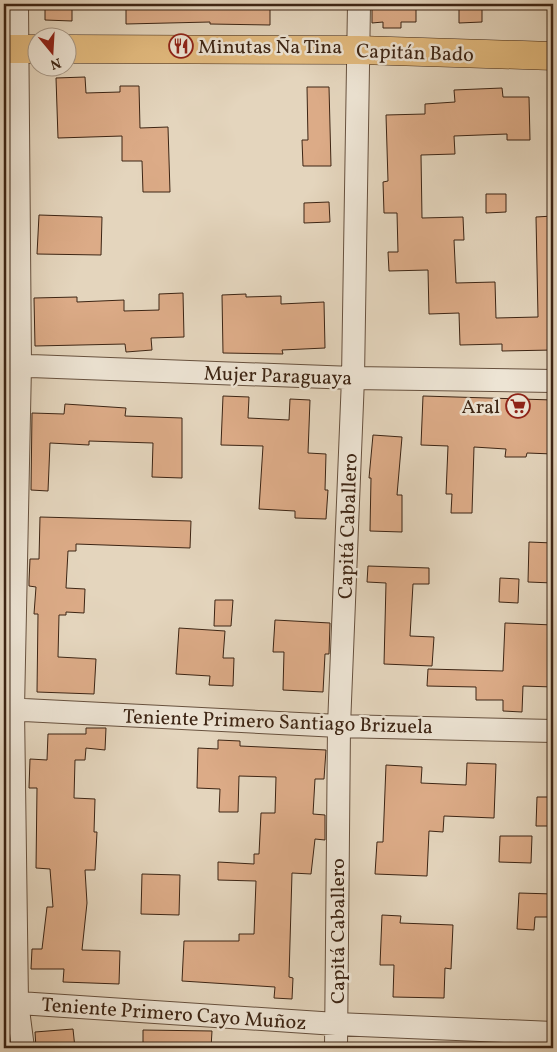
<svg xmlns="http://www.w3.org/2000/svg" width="557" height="1052" viewBox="0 0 557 1052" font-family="Vollkorn,serif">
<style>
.building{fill:#dcab87;stroke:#3d2514}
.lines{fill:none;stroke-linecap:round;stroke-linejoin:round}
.street-casing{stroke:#67513e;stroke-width:24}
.primary-casing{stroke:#3d2514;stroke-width:29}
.street{stroke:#ede4d4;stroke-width:22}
.primary{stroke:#e2ba7e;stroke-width:28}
.labels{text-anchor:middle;stroke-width:5;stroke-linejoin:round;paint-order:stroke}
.poi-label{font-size:20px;fill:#3d2514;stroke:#ede4d4;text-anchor:start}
.street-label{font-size:20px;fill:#3d2514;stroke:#ede4d4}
</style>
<rect width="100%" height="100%" fill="#e4d5bd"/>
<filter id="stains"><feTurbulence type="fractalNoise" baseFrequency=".004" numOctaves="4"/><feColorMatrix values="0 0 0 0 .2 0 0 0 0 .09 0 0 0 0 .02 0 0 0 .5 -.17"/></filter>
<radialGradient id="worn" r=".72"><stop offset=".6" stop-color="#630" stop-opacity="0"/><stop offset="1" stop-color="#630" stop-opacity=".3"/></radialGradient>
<path class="building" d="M45 4H72V21L45 20Z
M126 4H270V25L210 24V22L126 24Z
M372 4H416V22H401V28H383V22L372 23Z
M459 4H482V22L459 23Z
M85 77 86 93 120 92V86H139L140 128 168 127 170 192H143L142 161H122V136L58 138 56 78Z
M307 87H329L331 166H303L302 140H308Z
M502 88 503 97H529L530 140H507V134L454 136 455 154 421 155 422 218 463 217 464 240H454L456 283 495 282 496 318 538 317 536 217 553 216V350L502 351V344L460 345 459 313 429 314 428 270 389 271 388 252H398L397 213H384L383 182 388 181 386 115 425 114V104L455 102 454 90Z
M486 194H506V212L486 213Z
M329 202 330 222 304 223V203Z
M39 215 102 217 101 255 37 254Z
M183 293 184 337 151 338 152 350 126 352 125 344 35 346 34 298 77 297V302L124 300V311L159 310V294Z
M246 294V297L281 296V304L324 302 325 348 282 350 283 354 223 353 222 295Z
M223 396 249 397 248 418 289 420 290 399 310 400 308 453 326 454 325 490H328L326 519 295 518V511L259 509 263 446 221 445Z
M423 396 553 400V454L527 453 526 457H505L506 449 474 447 472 513H451L452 494H446L448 446 421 445Z
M65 404 126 408 125 416 182 418V478L152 477 153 443 89 441V445L50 443 48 491 31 490 32 413 64 414Z
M373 435 402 437 397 495H402V532L370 531 371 478H369Z
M40 517 191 521 190 548 76 544V551H68L66 588 85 589 84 613 66 612V615H59L58 657 96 659 94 694 37 692 38 614H34L36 587 29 586V581L30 559H39Z
M529 542 553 543V583L528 582Z
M368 566 429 568V584H413L410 636 434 637 432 666 384 664 386 583 367 582Z
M500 578 519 579 518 603 499 602Z
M215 600H233L231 626H214Z
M275 620 330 623 329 654H325L323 692 283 690 284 652H273Z
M505 623 553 625V687L523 686 522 712 503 711V700H476V687L427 686 428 669 503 671Z
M179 628 225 631 223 658H234L233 686 209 685 210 676 176 674Z
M86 728H106L105 750 86 748 85 760H75L74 798 95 799 94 832H97L95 870H85L87 903 82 950 120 951 119 984 63 982 64 969H31L32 949H42L47 907H53L50 869 36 868 37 788H29L30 759 47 760 48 734H86Z
M218 740 240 741V746L326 750 324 779H315L313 814 325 815V840L315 839 311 874 292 873 289 977 293 978 292 999 274 998 275 987 182 981 184 941H239V934H254L256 881 218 880V862L254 864V854H259L261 813H275L276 777 239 776 238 812H219L220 789 197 788 198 748 218 749Z
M467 763 496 764 494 818 444 816 443 832 429 831 427 876 375 874 377 842H383L386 765 422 767 421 783 466 785Z
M537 797H553V826H536Z
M500 836H532L531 863 499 862Z
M142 874 180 875 179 915 141 914Z
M519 893 553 894V917H535L534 930 517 929Z
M382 915 401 916 400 923 453 925 451 969 445 968 444 998 393 997 394 965H380Z
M73 1029 75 1048H36L35 1032Z
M143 1030 212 1031 211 1048H143Z"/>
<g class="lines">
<g class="street-casing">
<path id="street" d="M17 4 20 365 13 709 17 1002 23 1048
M4 365 353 378 553 381
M4 709 339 726 553 731
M4 1002 336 1024 553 1033
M336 1048 339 726 353 378 359 4"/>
</g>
<g class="primary-casing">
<path id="primary" d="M4 49H38
M68 49 359 50 553 56"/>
</g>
<use href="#street" class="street"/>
<use href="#primary" class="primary"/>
</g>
<defs>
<g id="restaurant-ring" transform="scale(1.25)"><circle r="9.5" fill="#ede4d4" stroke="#8f2418" stroke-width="1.5"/><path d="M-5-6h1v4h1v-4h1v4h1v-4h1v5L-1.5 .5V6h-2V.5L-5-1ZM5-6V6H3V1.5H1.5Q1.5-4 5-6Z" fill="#8f2418"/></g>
<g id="supermarket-ring" transform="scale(1.25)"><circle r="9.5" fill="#ede4d4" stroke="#8f2418" stroke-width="1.5"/><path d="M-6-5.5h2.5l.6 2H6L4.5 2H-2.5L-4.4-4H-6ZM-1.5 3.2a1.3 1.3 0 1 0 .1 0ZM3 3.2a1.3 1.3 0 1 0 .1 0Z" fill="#8f2418"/></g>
</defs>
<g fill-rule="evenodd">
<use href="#restaurant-ring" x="181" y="46"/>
<use href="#supermarket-ring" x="518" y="406"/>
</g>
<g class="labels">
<g class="poi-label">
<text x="198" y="53">Minutas Ña Tina</text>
<text x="500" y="413" text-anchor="end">Aral</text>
</g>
<g class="street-label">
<text transform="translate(415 52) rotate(2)" y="7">Capitán Bado</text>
<text transform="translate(278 375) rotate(2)" y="7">Mujer Paraguaya</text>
<text transform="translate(347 526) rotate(-88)" y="7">Capitá Caballero</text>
<text transform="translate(278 721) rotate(2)" y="7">Teniente Primero Santiago Brizuela</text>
<text transform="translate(337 931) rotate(-90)" y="7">Capitá Caballero</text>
<text transform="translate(174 1013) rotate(4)" y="7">Teniente Primero Cayo Muñoz</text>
</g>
</g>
<rect width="557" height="1052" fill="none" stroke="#e4d5bd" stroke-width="20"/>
<rect x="5" y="5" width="547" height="1042" fill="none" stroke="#3d2514" stroke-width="2.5"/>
<rect x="10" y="10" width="537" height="1032" fill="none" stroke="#3d2514"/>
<g transform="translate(52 52) rotate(162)"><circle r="24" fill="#ede4d4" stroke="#a79887"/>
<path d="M0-4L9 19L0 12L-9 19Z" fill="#8f2418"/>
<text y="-8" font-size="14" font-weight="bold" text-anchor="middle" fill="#3d2514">N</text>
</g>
<rect width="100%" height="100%" filter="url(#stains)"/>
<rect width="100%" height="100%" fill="url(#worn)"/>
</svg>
